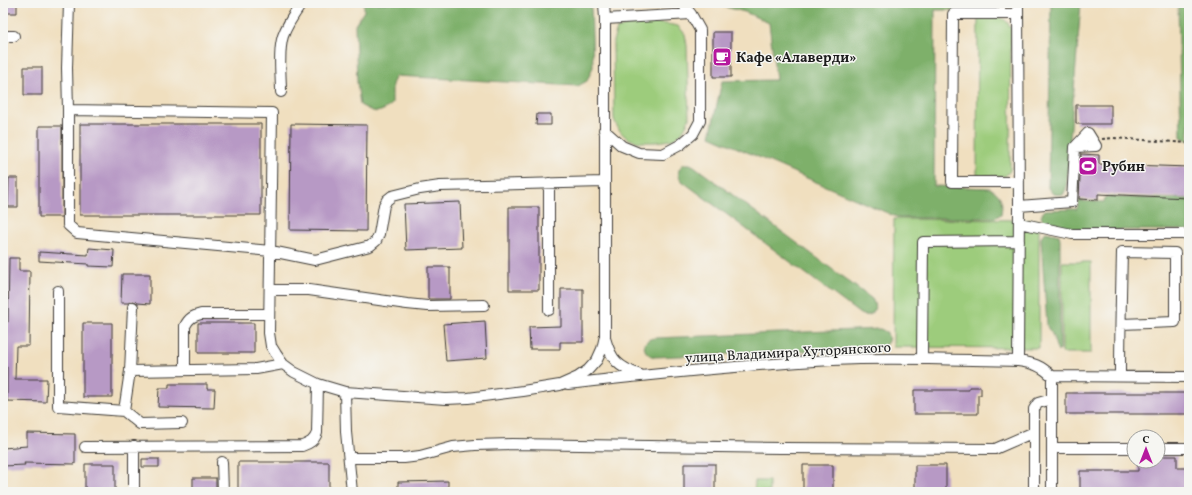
<svg xmlns="http://www.w3.org/2000/svg" width="1192" height="495" viewBox="0 0 1192 495" font-family="Vollkorn,serif">
<style>
.green{fill:#9dcc7b;stroke:#5c744c}
.forest{fill:#7eb06b;stroke:#4d6644}
.building{fill:#b799c5}
.lines{fill:none;stroke-linecap:round;stroke-linejoin:round}
.minor-casing{stroke:#3c3934;stroke-width:12}
.path{stroke:#3c3934;stroke-width:2;stroke-dasharray:3 3;stroke-linecap:butt}
.minor{stroke:#fff;stroke-width:10}
.labels{text-anchor:middle;stroke-width:3;stroke-linejoin:round;paint-order:stroke}
.poi-label{font-size:14px;font-weight:bold;fill:#1c1c1c;stroke:#f6f6f2;text-anchor:start}
.street-label{font-size:14px;fill:#1c1c1c;stroke:#f6f6f2}
</style>
<rect width="100%" height="100%" fill="#f6f6f2"/>
<filter id="ink" filterUnits="userSpaceOnUse"><feTurbulence type="fractalNoise" baseFrequency=".025" numOctaves="2"/><feDisplacementMap in="SourceGraphic" scale="8" xChannelSelector="R" yChannelSelector="G"/><feConvolveMatrix kernelMatrix="1 2 1 2 8 2 1 2 1" color-interpolation-filters="sRGB"/></filter>
<filter id="wash" filterUnits="userSpaceOnUse"><feTurbulence type="fractalNoise" baseFrequency=".012" numOctaves="4" result="noise"/><feDisplacementMap in="SourceGraphic" scale="16" xChannelSelector="R" yChannelSelector="G"/><feGaussianBlur stdDeviation="0.9" result="paint"/><feColorMatrix in="noise" values="0 0 0 0 0 0 0 0 0 0 0 0 0 0 0 0 0 1.4 0 .05"/><feComposite in="paint" operator="in"/></filter>
<g filter="url(#wash)">
<rect width="100%" height="100%" fill="#f0dfbf"/>
<path class="green" d="M978 17C993 18 1005 13 1011 29L1010 171 1005 176H977Z
M644 23 667 24 678 26 685 34 687 46 689 119C686 126 683 132 677 137 671 141 663 141 656 142 634 143 622 141 614 119L613 41 617 29 629 24Z
M894 219 1039 220V348L893 347Z
M1062 262H1091V353H1062Z
M755 481H769V492H754Z"/>
<path class="forest" d="M364 3H591L593 67 587 81 578 86 396 76 392 84V104C378 115 375 113 360 105L357 82 355 25 364 11Z
M712 3H997V10H935L934 186 990 188C1002 195 1003 202 1001 214L995 218H899L710 136 722 81 776 80 769 23 745 12 713 4Z
M1051 3H1081L1066 189 1063 195 1053 194 1048 188Z
M1178 3H1189V141L1181 137Z
M684 164H690L694 166 872 299C879 310 871 319 860 314L682 181C677 175 677 169 684 164Z
M1105 197 1189 199V230H1073L1044 223 1041 215 1045 210 1077 209 1079 201 1104 202Z
M1046 232 1059 235 1060 239V350L1058 352C1055 347 1055 340 1052 334 1050 330 1048 330 1047 325L1041 239 1042 235Z
M880 329C892 333 891 345 879 348L654 357C641 353 641 339 655 338Z"/>
<g id="blocks">
<path class="building" d="M3 3H17V13H3Z
M713 32H731V77H713Z
M24 67H42V95H24Z
M1076 105H1111V124H1076Z
M537 114H551V125H536Z
M80 124H261V215H80Z
M291 124 367 125 366 231 290 230Z
M39 126H62V217H39Z
M1081 154 1099 155V164L1189 167 1188 198 1098 194V200L1079 199Z
M9 178H18V207H8Z
M460 202 462 248 406 250 404 204Z
M509 207H539V290H509Z
M89 248 114 250 113 267 88 266V264L39 261V252L88 255Z
M9 258H19V271H30L29 346H16L15 379H47L46 402 7 401V367H3V322H8Z
M428 267H450V299H428Z
M122 274H150V304L138 303 133 301 128 303H121Z
M561 289H583V342H560V349H530L529 327 561 326Z
M485 321 487 358 446 361 443 324Z
M83 323H112V397H83Z
M198 323H254V353H198Z
M169 384H207V389H215L214 408 158 407 159 388H169Z
M969 387H981V395H978V414H914V390H969Z
M1066 393H1189V414H1066Z
M27 433 75 434V464L24 463 25 465 3 466V448L27 446Z
M1158 456H1177V468H1189V492H1080V471H1138V461H1158Z
M142 459H159V467H142Z
M238 462H329V492H238Z
M85 464H115V492H85Z
M684 464H715V492H684Z
M803 465H833V492H803Z
M915 465H946V492H915Z
M193 478H216V492H193Z
M448 481V492H398V482Z"/>
</g>
</g>
<g filter="url(#ink)">
<use href="#blocks" fill-opacity="0" stroke="#3c3934" stroke-width="1"/>
<g class="lines">
<g class="minor-casing">
<path id="minor" d="M604 3 605 19V336L602 349 597 360 588 370 578 377 560 385 523 391 468 398 446 399 345 392 318 384 294 372 283 364 276 354 271 346 269 333 272 113 68 110V225L77 233 271 251 315 260 370 246 376 241 379 234 384 205 387 200 392 196 420 189 440 186 604 182
M1018 14H953L952 182H1019
M605 19 691 14
M3 36H14
M281 92C281 76 278 51 283 36 287 24 295 13 302 3
M68 110 67 68 69 3
M604 130 622 146 639 153 663 154 680 145 693 134 700 121V30L691 14 682 3
M549 183V310
M1019 206 1072 202 1075 147 1096 146 1088 133 1075 147
M1019 223 1072 234H1189
M270 290H309L407 304 427 306 484 305
M58 291V406L124 411 130 371
M133 307 130 371 256 369 283 364
M605 338C611 360 618 367 640 375
M922 359 923 242 1019 241
M1018 361 1019 206 1018 3
M185 370V326C189 318 193 316 201 314H269
M1052 376V492
M1120 376C1120 335 1121 293 1122 252L1175 253V322L1121 324
M568 384C656 374 745 365 833 360 895 357 957 360 1018 361 1033 363 1040 365 1052 376L1189 377
M345 392 346 432 352 492
M124 411 140 424 182 423
M85 447 302 446C310 443 314 441 317 433L318 384
M1053 448H1134
M1158 448H1189
M349 458H404L420 456 453 447 475 445 512 444 782 448 995 449 1034 432
M222 462 223 492
M134 492V446
M1034 492V409L1038 403 1052 399"/>
</g>
<path class="path" d="M1102 139 1113 138 1189 143"/>
<use href="#minor" class="minor"/>
</g>
</g>
<defs>
<g id="cafe-square" transform="scale(1)"><rect x="-9" y="-9" width="18" height="18" rx="4" fill="#b5179e" stroke="#f6f6f2"/><path d="M-5.5-4.5H6V0H3Q3 3.5 0 3.5H-2.5Q-5.5 3.5-5.5 0ZM3-3.2v2h1.7v-2ZM-6 4.5H4V6H-6Z" fill="#fff"/></g>
<g id="stadium-square" transform="scale(1)"><rect x="-9" y="-9" width="18" height="18" rx="4" fill="#b5179e" stroke="#f6f6f2"/><path d="M0-5a6.5 5 0 1 0 0 10a6.5 5 0 1 0 0-10ZM-3.5-1.8h7v3.6h-7Z" fill="#fff"/></g>
</defs>
<g fill-rule="evenodd">
<use href="#cafe-square" x="722" y="57"/>
<use href="#stadium-square" x="1088" y="166"/>
</g>
<g class="labels">
<g class="poi-label">
<text x="736" y="62">Кафе «Алаверди»</text>
<text x="1102" y="171">Рубин</text>
</g>
<g class="street-label">
<text transform="translate(788 352) rotate(-3)" y="5">улица Владимира Хуторянского</text>
</g>
</g>
<rect width="1192" height="495" fill="none" stroke="#f6f6f2" stroke-width="16"/>
<g transform="translate(1146 449)"><circle r="19" fill="#f6f6f2" stroke="#9f9f9c"/>
<path d="M0-3L7 15L0 10L-7 15Z" fill="#b5179e"/>
<text y="-6" font-size="11" font-weight="bold" text-anchor="middle" fill="#1c1c1c">С</text>
</g>
</svg>
